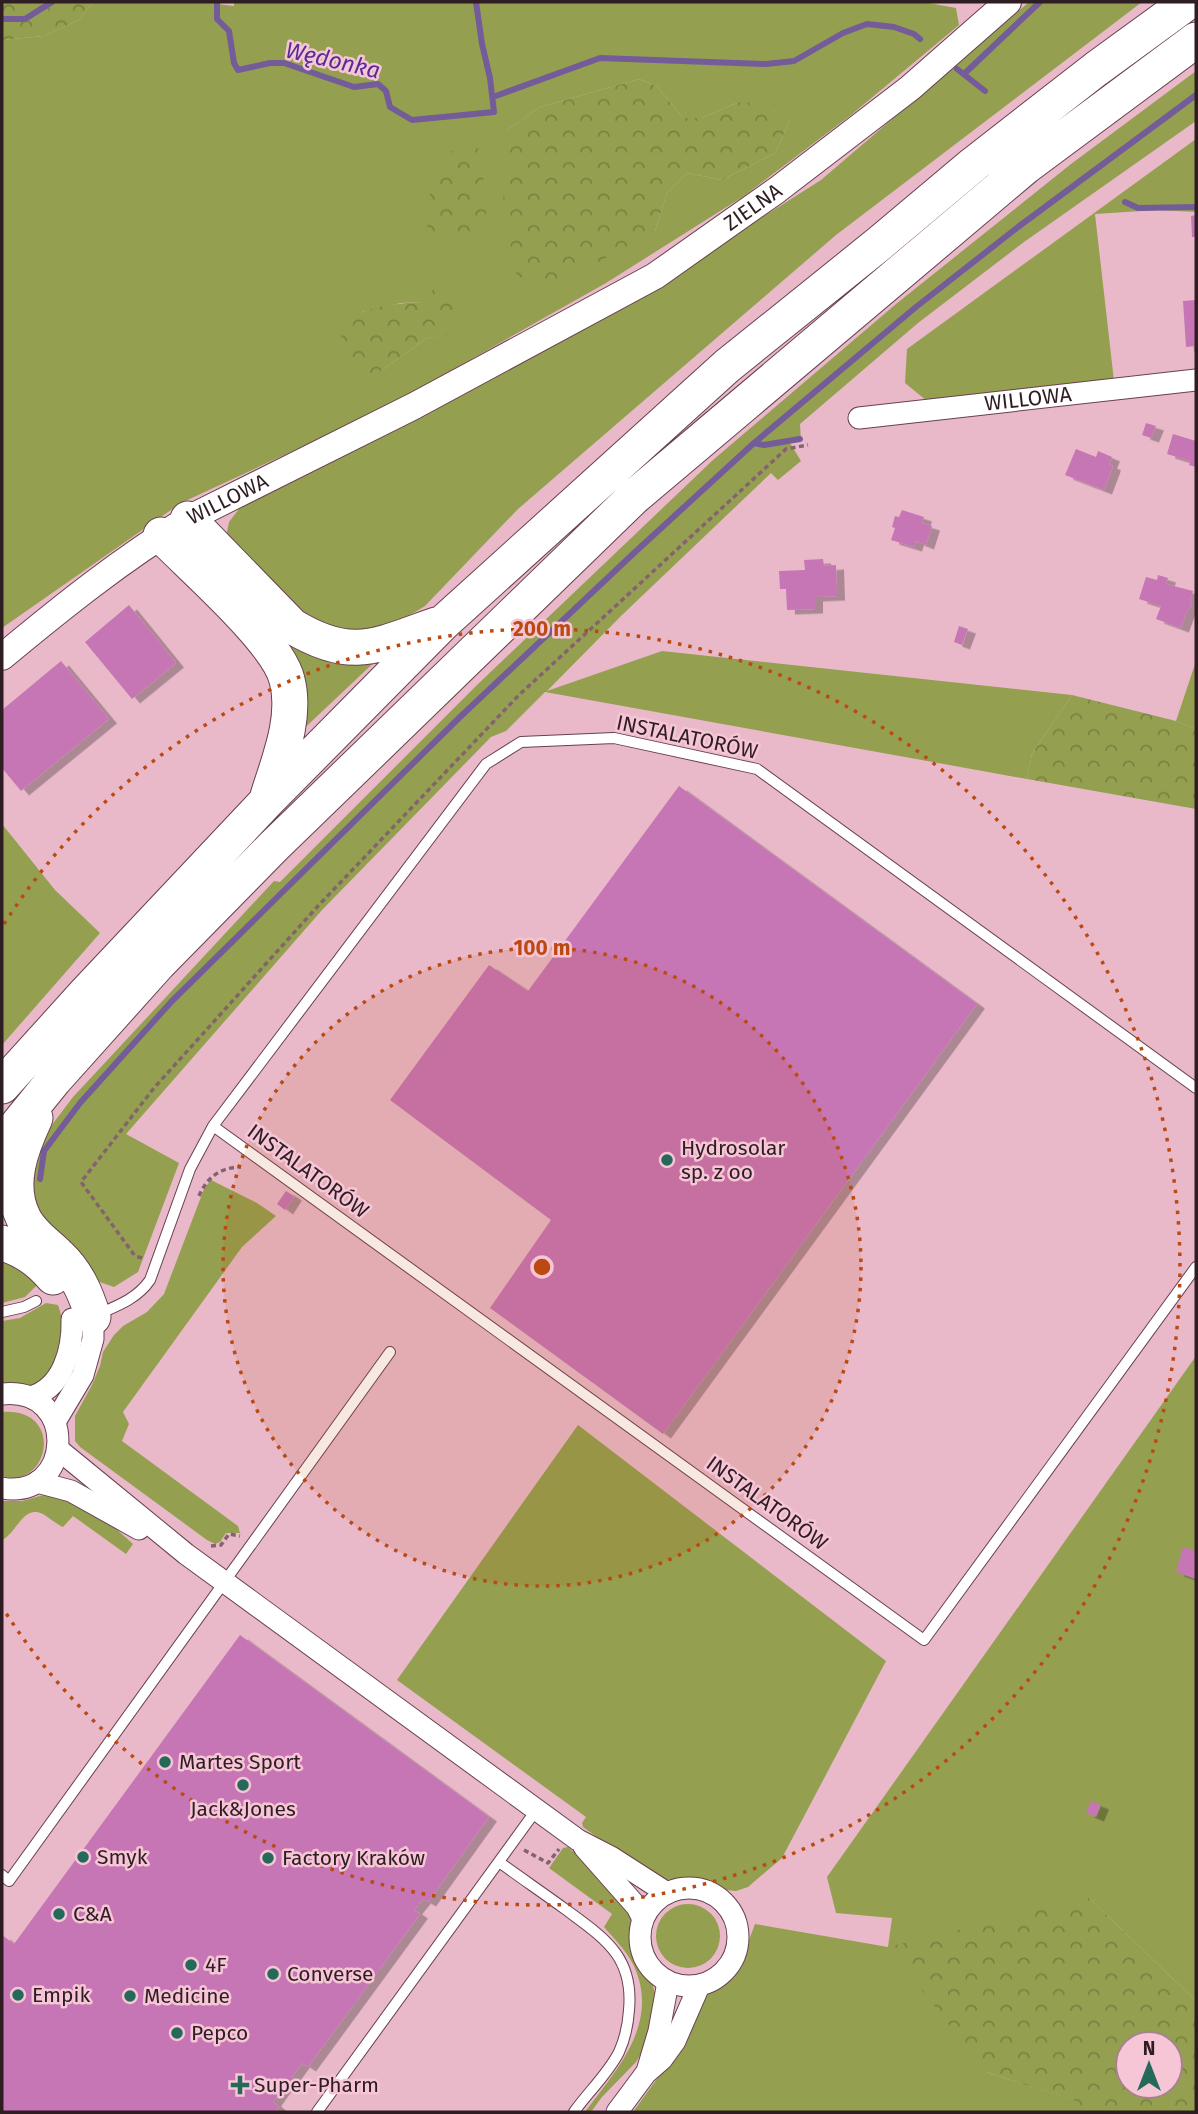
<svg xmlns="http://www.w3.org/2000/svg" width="1198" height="2114" viewBox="0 0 1198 2114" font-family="'Fira Sans',sans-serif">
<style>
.green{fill:#94a04f;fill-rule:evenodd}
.forest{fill:url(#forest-crowns);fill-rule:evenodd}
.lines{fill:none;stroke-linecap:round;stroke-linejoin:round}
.stream{stroke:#735c99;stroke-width:6}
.building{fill:#c676b4;filter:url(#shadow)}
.service-casing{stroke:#68404f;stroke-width:12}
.minor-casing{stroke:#68404f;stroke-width:23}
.tertiary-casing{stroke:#68404f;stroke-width:28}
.trunk-casing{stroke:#68404f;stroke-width:37}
.path{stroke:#83646e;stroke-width:3.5;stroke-dasharray:5 3.5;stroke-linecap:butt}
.service{stroke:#fff;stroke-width:10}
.minor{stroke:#fff;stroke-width:21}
.tertiary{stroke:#fff;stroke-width:26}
.trunk{stroke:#fff;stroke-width:35}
.ring{fill:none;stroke:#ba4a12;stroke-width:3.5;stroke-dasharray:3.5 7}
.poi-dot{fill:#25695a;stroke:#f6c5d6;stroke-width:2.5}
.labels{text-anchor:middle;stroke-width:5;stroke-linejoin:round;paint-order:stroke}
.street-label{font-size:21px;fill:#2e1d23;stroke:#f6c5d6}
.poi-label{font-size:21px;fill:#2e1d23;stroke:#f6c5d6;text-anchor:start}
.water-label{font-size:23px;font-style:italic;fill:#552e93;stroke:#f6c5d6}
.centre{fill:#ba4a12;stroke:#f6c5d6;stroke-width:3.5}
.ring-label{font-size:21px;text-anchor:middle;font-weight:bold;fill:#ba4a12;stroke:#f6c5d6;stroke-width:5;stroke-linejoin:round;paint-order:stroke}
</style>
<defs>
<pattern id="forest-crowns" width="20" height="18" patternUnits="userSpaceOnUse" patternTransform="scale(1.75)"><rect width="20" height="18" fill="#94a04f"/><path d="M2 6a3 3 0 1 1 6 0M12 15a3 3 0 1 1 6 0" fill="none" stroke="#798241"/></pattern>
<filter id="shadow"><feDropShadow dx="8" dy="4.5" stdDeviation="0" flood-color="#0004"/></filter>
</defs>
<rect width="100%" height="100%" fill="#e9b9c9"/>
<path class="green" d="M93 2H217L218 4 234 6V2H923L956 8 959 25 851 115 744 196 606 283 381 410 181 503 2 628V40L44 36 79 20ZM639 79 657 86 683 118H702L739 102 791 118 775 153 722 180 687 173 667 193 655 231 507 130 540 107ZM422 302 455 333 427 338 381 371 361 312 401 303Z
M1029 2H1142L836 235 518 509 425 606 384 631 331 635 272 596 226 537 229 522 242 505 632 300 821 180Z
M1196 71V121L1024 242 918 323 800 424 801 441 790 443 801 461 778 480 771 473 621 616 547 691 662 651 1072 695 1032 754 1027 779 545 692 506 731 491 737 322 910 126 1134 179 1163 138 1272 114 1287 88 1278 35 1212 30 1188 42 1138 73 1097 274 881 280 882 478 684 713 460 896 304 1071 164Z
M1196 139V212L1157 210 1095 214 1114 381 927 401 905 383 907 349Z
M285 630 384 653 294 738 298 714Z
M1196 661V729L1176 721Z
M2 824 55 890 100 933 2 1045Z
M211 1180 257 1203 276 1216 242 1247 123 1412 129 1424 122 1441 238 1526 240 1533H226L220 1542 215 1544 207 1540 80 1447 75 1441V1416L92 1385 100 1366 103 1352 114 1335 123 1326 147 1312 164 1294 204 1189Z
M2 1255 39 1283 25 1297 2 1303Z
M46 1303 58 1305C67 1327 63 1368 41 1382 31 1388 13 1386 2 1386V1321L20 1318Z
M1196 1356V2001L1089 1898 986 2072 1080 2102 1079 2112H633L664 2069 700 2000 731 1978 739 1967 755 1924 888 1947 892 1918 836 1913 827 1877Z
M2 1412C66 1407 49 1491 2 1476Z
M578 1425 886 1661 782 1858 748 1887 736 1891 725 1890 709 1882 697 1879 666 1880 647 1873 583 1827 582 1823 586 1817 397 1680Z
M47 1494H55L114 1527 133 1544 126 1554 73 1516 63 1527C56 1524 50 1518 43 1514 23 1504 17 1533 2 1540V1501H22Z
M568 1847 623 1898 631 1913 630 1943 635 1960 653 1986 658 2005 642 2052 636 2062 602 2097 591 2112H585C617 2069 660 2024 634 1966 626 1950 615 1940 604 1927L612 1914 549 1868 563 1848Z
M656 1936a32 32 0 1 1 64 0a32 32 0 1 1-64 0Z"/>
<path class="forest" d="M2 2H93L79 20 44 36 2 40Z
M639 79 657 86 683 118H702L739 102 778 105 791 118 775 153 722 180 687 173 667 193 655 231 553 287 517 276 503 207 507 130 540 107Z
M458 144 480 149 487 211 479 232 440 241 426 240 432 171Z
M442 280 450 286 455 334 427 338 381 371 352 377 338 350C340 343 342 329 346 323 359 306 402 303 422 302Z
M1072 695 1176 721 1196 729V809L1027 779 1032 754Z
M1089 1898 1196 2001V2112H1079V2102L986 2072 888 1947ZM1170 2044V2086H1128V2044Z"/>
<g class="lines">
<path class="stream" d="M217 2V19L229 31 234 63 238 70 270 63H284L354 87 378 84 386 91 390 107 412 120 494 112 490 78 482 44 476 2
M2 19H25L52 2
M957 69 985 91
M964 74 1040 2
M493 97 600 58 766 64 794 61 843 33 867 24 894 27 914 34 920 39
M1125 202 1138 208 1196 207
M754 443 764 445 800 439
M40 1179 44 1151 80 1103 172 1001 460 717 634 553 754 443 916 307 1018 227 1196 95"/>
</g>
<path class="building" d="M1196 215V237H1192L1191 216Z
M1196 300V346L1186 347 1183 301Z
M1146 423 1156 426 1151 438 1142 435Z
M1173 434 1196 441V467L1189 465 1190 461 1167 454Z
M1076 449 1096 457 1098 451 1112 457 1109 464 1113 466 1104 490 1065 475Z
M902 510 924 517 922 523 932 526 926 545 916 541 914 547 891 540 895 528 892 527 895 516 899 517Z
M823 559 824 566 836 565 837 596 815 597V609L787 610 786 589H780L779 571 805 570 804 560Z
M1158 575 1168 578 1166 584 1193 591 1190 601 1192 606 1187 611 1181 628 1156 619 1161 606 1139 599 1146 577 1157 580Z
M129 605 176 663 132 699 85 642Z
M959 626 968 629 962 645 954 642Z
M61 661 109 719 21 791 2 768V710Z
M679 786 977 1004 663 1434 490 1308 551 1220 390 1100 489 965 528 991Z
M286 1191 294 1196 285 1210 277 1204Z
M1183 1547 1196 1551V1579L1176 1572Z
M240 1635 489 1817 428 1902 423 1899 414 1910 420 1914 308 2067 302 2063 292 2077 294 2082 293 2086 289 2089 283 2088 273 2102 279 2107 275 2112H2V1935L14 1944Z
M1091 1801 1101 1805 1096 1817 1086 1813Z"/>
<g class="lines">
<g class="service-casing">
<path id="service" d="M213 1126 924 1640 1196 1267
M2 1312 24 1307 36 1301
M96 1315C117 1306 137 1299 150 1280L190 1169 213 1126 486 764 521 742 614 738 757 769 1196 1088
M499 1862C521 1878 543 1893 565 1909 604 1938 634 1956 629 2010 628 2025 625 2039 619 2052 608 2074 588 2092 574 2112
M2 1875 9 1881 390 1352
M317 2112 537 1809"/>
</g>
<g class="minor-casing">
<g id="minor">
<path id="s1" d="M859 418 1196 380"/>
<path d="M2 1394C80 1386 73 1501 2 1488"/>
<path d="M30 1397C63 1389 73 1349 72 1319"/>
<path d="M55 1422 83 1375 93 1339V1317"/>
<path d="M59 1450 186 1554 578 1840 611 1857 667 1893"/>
<path d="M37 1482 71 1491 139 1529"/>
<path d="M584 1847 637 1907 643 1919"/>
<circle cx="689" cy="1937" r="49"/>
<path d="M648 2068 659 2031 668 1982"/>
<path d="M617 2112 646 2073 662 2059 675 2041 699 1986"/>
</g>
</g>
<g class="tertiary-casing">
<g id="tertiary">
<path id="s2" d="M2 657C61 608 122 559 188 519L414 406 655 276 777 190 910 88 1008 2"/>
</g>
</g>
<g class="trunk-casing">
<path id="trunk" d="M188 519 292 626C351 662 376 646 436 625
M161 535C191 566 278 641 287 680 297 718 279 760 268 796
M2 1086 86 993 266 802 443 623 727 366 880 243 974 164 1096 69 1188 2
M35 1118C21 1148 7 1184 23 1217 30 1233 47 1244 59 1256 77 1273 86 1294 93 1317
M2 1144 54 1080 158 964 274 846 634 497 1025 167 1196 40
M2 1243C23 1249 39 1260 53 1277"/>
</g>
<path class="path" d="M199 1196C207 1177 221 1167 241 1167
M142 1258 135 1256 81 1182 154 1088 318 906 519 695 786 449 808 445
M211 1546 221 1545 229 1534 240 1536
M524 1850 548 1863 559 1849"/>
<use href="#service" class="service"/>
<use href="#minor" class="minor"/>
<use href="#tertiary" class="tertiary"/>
<use href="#trunk" class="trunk"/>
</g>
<circle cx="542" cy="1267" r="319" fill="#ba4a12" fill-opacity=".12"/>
<g class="ring">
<circle cx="542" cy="1267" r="319"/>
<path d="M4 924A638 638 0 1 1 4 1610"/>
</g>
<g class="poi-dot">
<circle cx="667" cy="1160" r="7"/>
<circle cx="165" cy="1762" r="7"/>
<circle cx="243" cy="1785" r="7"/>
<circle cx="83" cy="1857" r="7"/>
<circle cx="268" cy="1858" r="7"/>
<circle cx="59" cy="1914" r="7"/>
<circle cx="191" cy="1965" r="7"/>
<circle cx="273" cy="1974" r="7"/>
<circle cx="18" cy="1995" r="7"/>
<circle cx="130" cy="1996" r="7"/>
<circle cx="177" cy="2033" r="7"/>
<path d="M236.5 2074.5h7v7h7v7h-7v7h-7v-7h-7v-7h7z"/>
</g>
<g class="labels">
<g class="street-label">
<text dy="7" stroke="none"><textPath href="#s2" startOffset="878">ZIELNA</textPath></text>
<text dy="7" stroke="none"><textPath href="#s1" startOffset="170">WILLOWA</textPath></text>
<text dy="7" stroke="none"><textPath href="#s2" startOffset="276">WILLOWA</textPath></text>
<text transform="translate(687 737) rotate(12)" y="7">INSTALATORÓW</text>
<text transform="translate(308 1171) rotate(36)" y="7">INSTALATORÓW</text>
<text transform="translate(767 1503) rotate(36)" y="7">INSTALATORÓW</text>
</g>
<g class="poi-label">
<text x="681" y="1155">Hydrosolar<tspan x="681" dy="24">sp. z oo</tspan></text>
<text x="179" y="1769">Martes Sport</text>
<text x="243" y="1816" text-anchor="middle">Jack&amp;Jones</text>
<text x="97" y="1864">Smyk</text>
<text x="282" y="1865">Factory Kraków</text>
<text x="73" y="1921">C&amp;A</text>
<text x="205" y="1972">4F</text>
<text x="287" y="1981">Converse</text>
<text x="32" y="2002">Empik</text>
<text x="144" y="2003">Medicine</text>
<text x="191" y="2040">Pepco</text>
<text x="254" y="2092">Super-Pharm</text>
</g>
<g class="water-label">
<text transform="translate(333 60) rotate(13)" y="8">Wędonka</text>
</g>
</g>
<circle cx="542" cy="1267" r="10" class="centre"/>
<g class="ring-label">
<text x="542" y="636">200 m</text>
<text x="542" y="955">100 m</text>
</g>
<rect width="1198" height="2114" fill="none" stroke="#2e1d23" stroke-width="7"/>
<g transform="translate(1149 2065)"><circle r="33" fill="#f6c5d6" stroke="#a6828e" stroke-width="2"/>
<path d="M0-5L12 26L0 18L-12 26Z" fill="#25695a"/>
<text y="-10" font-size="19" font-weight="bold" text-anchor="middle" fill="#2e1d23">N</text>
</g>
</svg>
